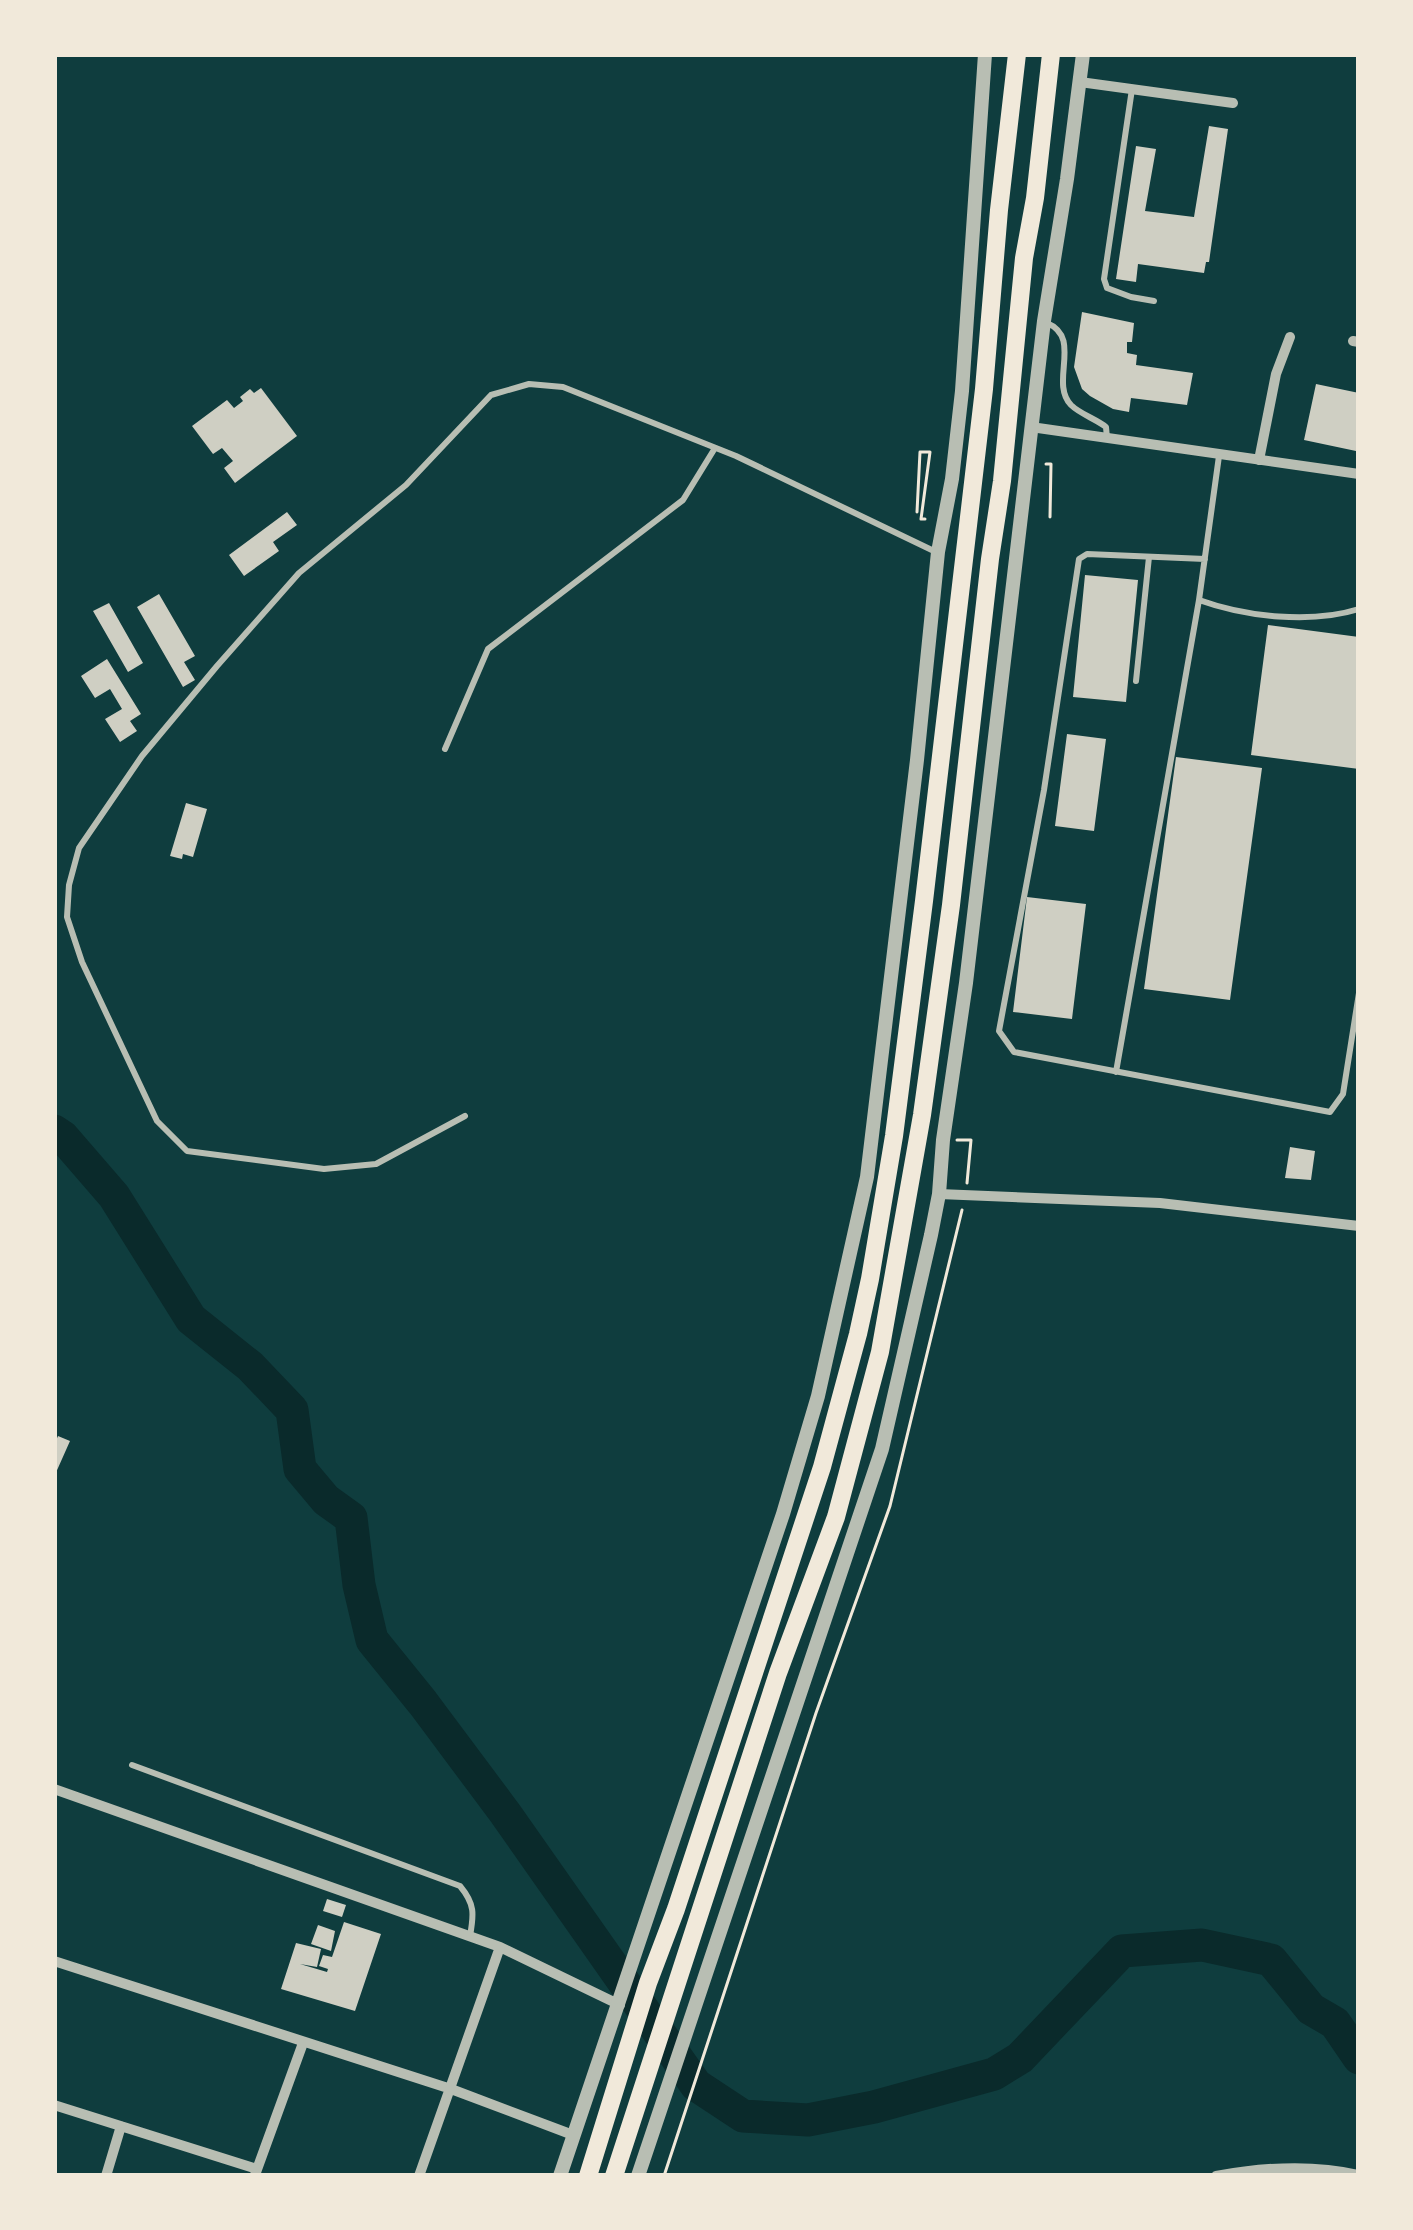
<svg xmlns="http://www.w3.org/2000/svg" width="1413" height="2230" viewBox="0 0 1413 2230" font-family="Lora,serif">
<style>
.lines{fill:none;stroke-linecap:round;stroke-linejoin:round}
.river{stroke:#0a2a2b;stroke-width:33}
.building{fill:#cfcfc3}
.path{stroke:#f1e9da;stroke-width:3}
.service{stroke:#b8beb3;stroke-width:6}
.minor{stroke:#b8beb3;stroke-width:10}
.tertiary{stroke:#b8beb3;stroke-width:14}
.trunk{stroke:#f1e9da;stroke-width:18}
</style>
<rect width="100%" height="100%" fill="#0f3d3e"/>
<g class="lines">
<path class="river" d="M54 1131 63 1137 114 1196 191 1319 250 1366 292 1410 300 1469 326 1500 351 1518 359 1585 372 1640 423 1703 505 1813 696 2085 743 2116 808 2120 874 2107 994 2074 1020 2058 1122 1951 1202 1945 1271 1960 1311 2009 1335 2023 1359 2058"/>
</g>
<path class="building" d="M1209 126 1228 129 1209 262H1206L1204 273 1138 264 1136 282 1116 279 1136 146 1156 149 1145 211 1194 217Z
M1082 312 1134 323 1132 342H1127V353L1137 355 1136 365 1193 373 1187 405 1131 398 1129 412 1113 409 1090 396 1082 389 1074 367Z
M1316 384 1359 393 1356 451 1304 440Z
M261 388 297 436 235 483 224 468 233 461 222 448 213 454 192 426 227 400 234 408 243 401 240 397 250 389 254 393Z
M287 512 297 525 273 542 279 551 244 576 229 555Z
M1085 575 1138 580 1126 702 1073 697Z
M159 594 195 656 184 662 195 680 183 687 137 607Z
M109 603 143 663 128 672 93 611Z
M1268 625 1359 637V769L1251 755Z
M107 659 141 714 130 721 137 731 120 742 105 719 122 709 110 689 95 698 81 676Z
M1067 734 1106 739 1094 831 1055 826Z
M1176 757 1262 768 1230 1000 1144 989Z
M186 803 207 809 193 857 183 854 182 859 170 856Z
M1027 897 1086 904 1072 1019 1013 1012Z
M1290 1147 1315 1151 1311 1180 1285 1178Z
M58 1436 70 1441 54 1477V1445Z
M327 1899 346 1905 342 1917 323 1911Z
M344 1922 381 1934 355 2011 281 1989 296 1943 321 1949 317 1967 300 1964 327 1972 328 1969 319 1966 323 1955 332 1957Z
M318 1925 335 1931 331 1951 311 1944Z"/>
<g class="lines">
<path class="path" d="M1046 464H1051L1050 517
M917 512 920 452H930L921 519H925
M957 1140H971L967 1183
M664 2176 816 1713 890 1506 962 1210"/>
<path class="service" d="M1132 89 1104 279 1107 288 1131 297 1154 301
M1047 323C1083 338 1049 382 1071 405 1080 414 1096 419 1106 427L1107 438
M1219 456 1199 600C1246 617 1311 624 1359 609
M1205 559 1087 554 1079 559 1044 790 999 1031 1014 1052 1330 1112 1343 1094 1359 993
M1136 681 1149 557
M445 749 488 649 683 500 715 448
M1116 1072 1199 600
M465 1116 376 1164 324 1169 187 1151 157 1121 82 962 67 917 69 885 79 848 142 756 217 666 299 573 406 485 491 395 529 384 563 387 736 456 936 552
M132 1765 460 1886C475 1904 474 1914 470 1936"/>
<path class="minor" d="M1080 82 1233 103
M1353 341 1359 342
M1031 427 1359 474
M1259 460 1276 374 1290 337
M939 1194 1160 1203 1359 1226
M54 1789 500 1947 620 2005
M54 1961 451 2089 573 2135
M54 2105 257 2169
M255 2175 303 2043
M106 2176 121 2126
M419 2176 500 1947
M1216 2176C1264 2167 1311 2164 1359 2175"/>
<path class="tertiary" d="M560 2176 783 1514 818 1396 867 1177 917 760 938 552 952 479 962 391 985 54
M638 2176 882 1449 931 1235 939 1194 943 1140 966 983 1044 321 1067 179 1083 54"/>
<path class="trunk" d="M588 2176 648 1983 676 1909 822 1467 858 1334 870 1279 894 1136 924 901 984 389 999 210 1017 54
M614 2176 778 1673 836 1517 880 1352 922 1115 951 905 990 559 1002 481 1024 258 1035 198 1051 54"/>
</g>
<rect width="1413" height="2230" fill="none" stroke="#f1e9da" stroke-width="114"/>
</svg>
